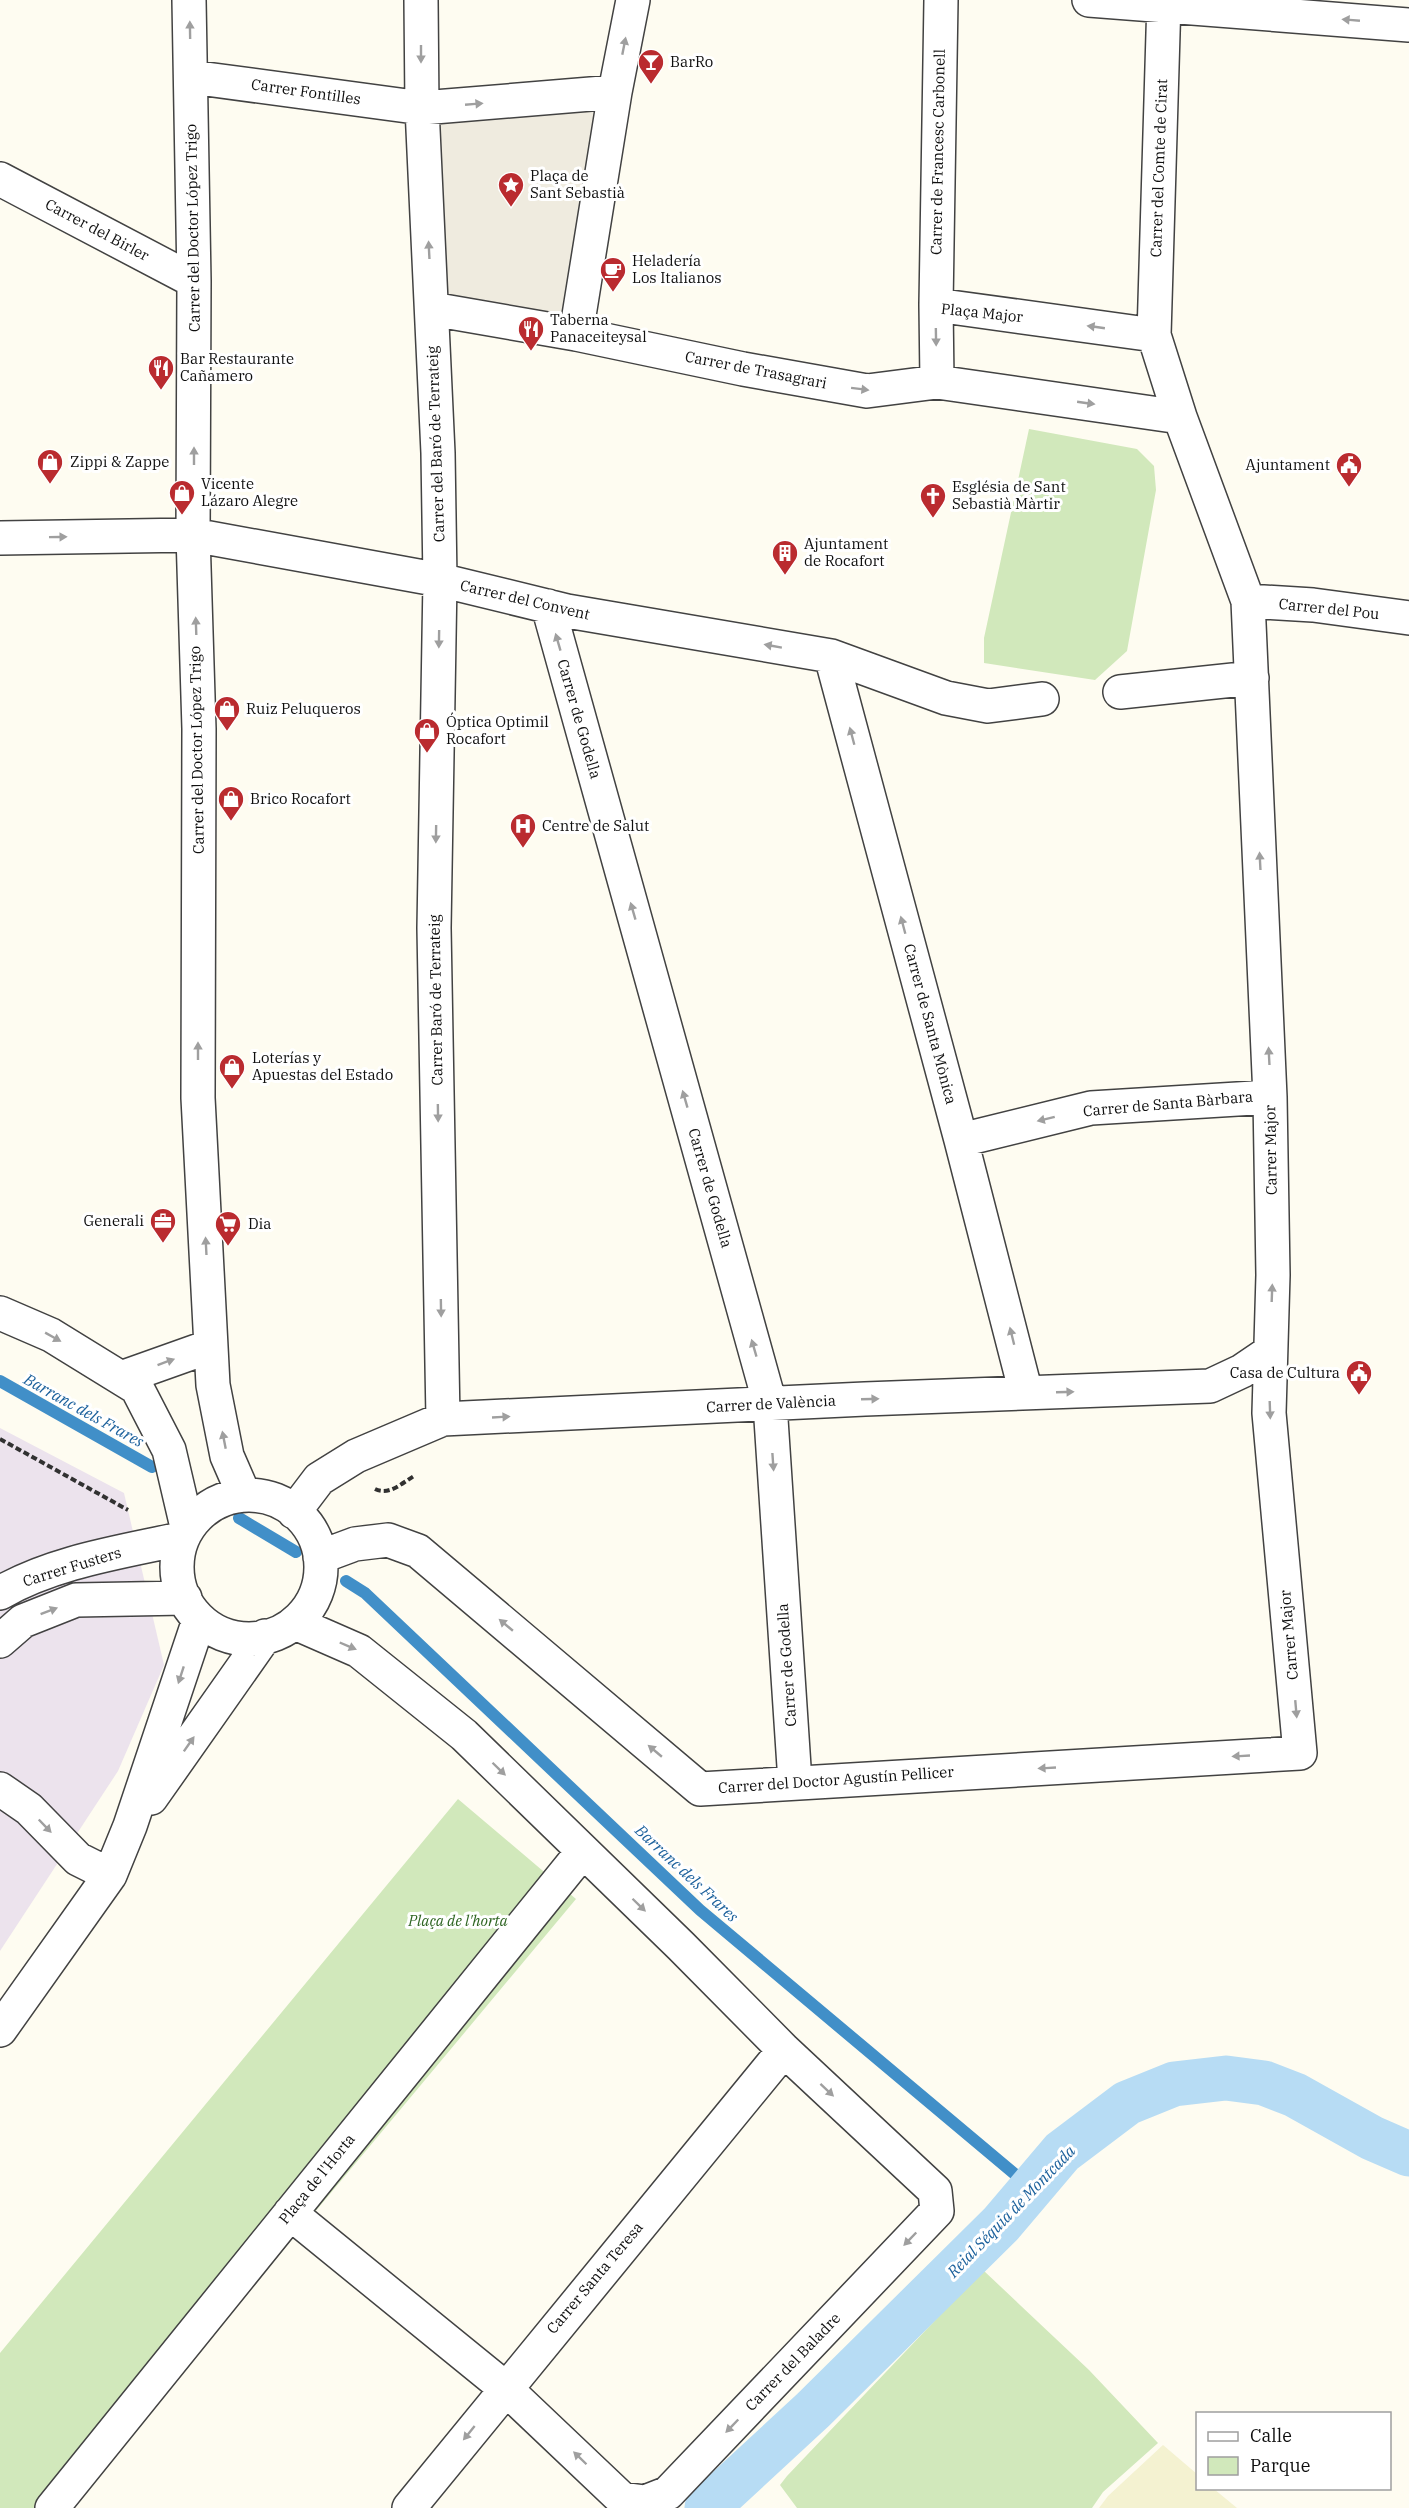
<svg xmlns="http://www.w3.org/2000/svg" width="1409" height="2508" viewBox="0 0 1409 2508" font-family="'IBM Plex Serif',serif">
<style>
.industrial{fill:#ece3ed}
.farmland{fill:#f4f2d1}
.green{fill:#d1e8bb}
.plaza{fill:#efebdf}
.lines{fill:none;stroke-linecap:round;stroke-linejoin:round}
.stream{stroke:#418fc8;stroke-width:12}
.canal{stroke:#b7dcf4;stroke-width:45}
.minor-casing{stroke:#424242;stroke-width:36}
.path{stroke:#313131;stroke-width:4;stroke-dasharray:6 3;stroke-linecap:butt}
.minor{stroke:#fff;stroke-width:33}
.oneway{fill:#9f9f9f}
.labels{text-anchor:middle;stroke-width:6;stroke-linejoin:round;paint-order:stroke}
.poi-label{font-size:15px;fill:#0f0f0f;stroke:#fff;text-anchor:start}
.street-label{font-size:15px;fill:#0f0f0f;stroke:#fff}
.park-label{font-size:15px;font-style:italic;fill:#2d6421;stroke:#fff}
.water-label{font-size:16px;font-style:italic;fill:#1c619c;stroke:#fff}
</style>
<rect width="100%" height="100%" fill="#fefcf1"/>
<path class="industrial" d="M0 1428 124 1493 164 1665 118 1771 0 1951Z"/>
<path class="farmland" d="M1163 2445 1197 2474 1198 2488 1214 2489 1237 2508H1099L1108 2496Z"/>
<path class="green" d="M1029 429 1137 449 1154 466 1156 490 1127 651 1095 680 984 663V638Z
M458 1799 576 1899 68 2508H0V2353Z
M983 2270 1089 2370 1158 2443 1103 2492 1092 2508H797L780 2485 787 2476Z"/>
<path class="plaza" d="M615 92 576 334 432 309 422 108Z"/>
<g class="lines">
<path class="stream" d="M0 1381 152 1467
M239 1518 296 1552
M346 1581 365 1593 700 1910 1017 2176"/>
<path class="canal" d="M707 2508 813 2410 1001 2224 1062 2152 1127 2103 1174 2084 1226 2078 1264 2083 1295 2095 1372 2138 1409 2154"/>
<g class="minor-casing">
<path id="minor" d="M189 0 194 281 193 535 199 729 198 1098 213 1385 227 1456 244 1495
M1089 0 1409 25
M191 77 422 108 421 0
M0 179 194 281
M936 305 941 0
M432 309 576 334 615 92 633 0
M576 334 743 369 867 391 937 382
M1154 335 936 305 937 382 1180 417
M0 538 193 535 440 580 567 611 831 656 946 698 988 706 1042 699
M1248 601 1313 605 1409 618
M548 606 770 1404 795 1782
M831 656 961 1140 1026 1393
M1120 692 1252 678
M961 1140 1091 1108 1270 1097
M0 1313 51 1335 137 1388 169 1450 187 1527
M121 1378 211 1346
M443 1419 434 928 440 580 438 453 422 108 615 92
M177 1567a72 72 0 1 1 144 0a72 72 0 1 1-144 0Z
M294 1512 319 1479 356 1456 443 1419 865 1399 1210 1386 1242 1371 1270 1352
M320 1557 355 1544 388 1540 418 1551 700 1789 1300 1753 1269 1413 1273 1275 1270 1097 1248 601 1180 417 1154 335 1164 0
M0 1593C53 1562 121 1552 180 1539
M0 1641 23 1621 76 1600 185 1598
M0 1789 29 1809 78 1859 110 1875
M151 1798 265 1636
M0 2030 110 1875 130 1826 199 1620
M290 2213 505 2388 622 2499 645 2502 668 2493 937 2211 935 2191 784 2050 681 1946 464 1735 359 1651 295 1623
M52 2508 583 1851
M409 2508 784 2050"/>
</g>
<path class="path" d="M0 1439 128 1510
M375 1489C389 1496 402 1483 414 1476"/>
<use href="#minor" class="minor"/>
</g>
<defs><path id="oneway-solid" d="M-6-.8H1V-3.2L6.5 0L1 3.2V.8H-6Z" transform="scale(1.5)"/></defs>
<g class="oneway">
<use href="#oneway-solid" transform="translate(1351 20) rotate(-175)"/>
<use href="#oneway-solid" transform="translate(190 30) rotate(-91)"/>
<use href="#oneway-solid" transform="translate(624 46) rotate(-79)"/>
<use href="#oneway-solid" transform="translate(421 54) rotate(90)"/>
<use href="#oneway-solid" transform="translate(474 104) rotate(-5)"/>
<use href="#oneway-solid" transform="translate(429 250) rotate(-93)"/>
<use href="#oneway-solid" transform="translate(1096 327) rotate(-172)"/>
<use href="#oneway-solid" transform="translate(936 337) rotate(89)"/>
<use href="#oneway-solid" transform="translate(860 389) rotate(7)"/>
<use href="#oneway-solid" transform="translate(1086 403) rotate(8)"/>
<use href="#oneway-solid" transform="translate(194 456) rotate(-90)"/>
<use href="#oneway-solid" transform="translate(58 537) rotate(-1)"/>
<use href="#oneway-solid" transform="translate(196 626) rotate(-92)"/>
<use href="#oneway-solid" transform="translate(439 639) rotate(91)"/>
<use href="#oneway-solid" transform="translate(558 642) rotate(-106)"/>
<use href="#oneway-solid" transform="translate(773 646) rotate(-170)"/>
<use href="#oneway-solid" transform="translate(852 736) rotate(-105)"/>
<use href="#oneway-solid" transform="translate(436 834) rotate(91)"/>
<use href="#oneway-solid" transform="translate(1260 861) rotate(-93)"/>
<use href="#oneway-solid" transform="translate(633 911) rotate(-106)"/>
<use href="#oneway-solid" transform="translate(903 925) rotate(-105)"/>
<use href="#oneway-solid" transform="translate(198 1051) rotate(-90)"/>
<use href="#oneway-solid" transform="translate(1269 1056) rotate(-93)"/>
<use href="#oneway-solid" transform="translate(685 1099) rotate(-106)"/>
<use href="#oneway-solid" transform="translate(438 1113) rotate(89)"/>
<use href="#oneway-solid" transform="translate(1046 1119) rotate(166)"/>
<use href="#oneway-solid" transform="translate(206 1246) rotate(-93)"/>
<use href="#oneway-solid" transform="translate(1272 1293) rotate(-88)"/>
<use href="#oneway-solid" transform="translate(441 1308) rotate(89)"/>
<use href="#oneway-solid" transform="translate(1012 1336) rotate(-104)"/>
<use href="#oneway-solid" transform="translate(53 1337) rotate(29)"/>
<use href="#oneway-solid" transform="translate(754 1348) rotate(-106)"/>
<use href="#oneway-solid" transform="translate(166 1362) rotate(-20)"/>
<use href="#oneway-solid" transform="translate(1065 1392) rotate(-2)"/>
<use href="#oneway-solid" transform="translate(870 1399) rotate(-2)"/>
<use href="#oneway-solid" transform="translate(1270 1410) rotate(88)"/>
<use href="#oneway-solid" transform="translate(501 1417) rotate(-3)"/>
<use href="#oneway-solid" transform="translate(224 1440) rotate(-101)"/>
<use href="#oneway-solid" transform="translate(773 1462) rotate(86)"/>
<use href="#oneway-solid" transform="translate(49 1611) rotate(-21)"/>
<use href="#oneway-solid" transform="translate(506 1625) rotate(-140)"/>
<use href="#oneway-solid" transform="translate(348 1646) rotate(23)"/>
<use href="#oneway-solid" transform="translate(181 1675) rotate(108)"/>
<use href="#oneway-solid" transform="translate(1296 1709) rotate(85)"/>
<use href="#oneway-solid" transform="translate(189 1744) rotate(-55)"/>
<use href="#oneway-solid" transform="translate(655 1751) rotate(-140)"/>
<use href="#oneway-solid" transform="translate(1241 1756) rotate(177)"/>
<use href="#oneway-solid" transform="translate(1047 1768) rotate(177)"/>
<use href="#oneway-solid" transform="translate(499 1769) rotate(44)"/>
<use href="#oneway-solid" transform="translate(45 1826) rotate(46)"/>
<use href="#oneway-solid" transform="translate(639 1905) rotate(44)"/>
<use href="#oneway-solid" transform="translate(827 2090) rotate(43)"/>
<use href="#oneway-solid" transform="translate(910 2239) rotate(134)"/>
<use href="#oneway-solid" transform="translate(732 2426) rotate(134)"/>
<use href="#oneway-solid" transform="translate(469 2433) rotate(129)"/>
<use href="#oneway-solid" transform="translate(580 2458) rotate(-136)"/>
</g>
<defs>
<g id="bar-pin" transform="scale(1.35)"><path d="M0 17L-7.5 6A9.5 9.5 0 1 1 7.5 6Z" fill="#ba2b2f" stroke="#fff"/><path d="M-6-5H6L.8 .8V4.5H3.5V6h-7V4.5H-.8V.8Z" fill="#fff"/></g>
<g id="sight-pin" transform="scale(1.35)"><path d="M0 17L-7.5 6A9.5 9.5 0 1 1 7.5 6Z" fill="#ba2b2f" stroke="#fff"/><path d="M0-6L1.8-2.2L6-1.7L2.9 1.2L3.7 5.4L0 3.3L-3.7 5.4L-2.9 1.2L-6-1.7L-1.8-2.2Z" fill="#fff"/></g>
<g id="cafe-pin" transform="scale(1.35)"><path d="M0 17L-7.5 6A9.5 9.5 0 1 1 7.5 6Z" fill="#ba2b2f" stroke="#fff"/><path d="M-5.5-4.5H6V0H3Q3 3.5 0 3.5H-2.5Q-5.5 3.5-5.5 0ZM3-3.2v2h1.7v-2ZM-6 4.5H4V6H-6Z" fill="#fff"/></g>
<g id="restaurant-pin" transform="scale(1.35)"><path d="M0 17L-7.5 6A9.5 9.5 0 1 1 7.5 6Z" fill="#ba2b2f" stroke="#fff"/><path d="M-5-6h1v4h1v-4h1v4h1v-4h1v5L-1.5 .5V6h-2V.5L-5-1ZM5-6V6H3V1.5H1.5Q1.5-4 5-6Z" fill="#fff"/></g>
<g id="shop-pin" transform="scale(1.35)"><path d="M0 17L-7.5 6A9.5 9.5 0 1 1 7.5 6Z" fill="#ba2b2f" stroke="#fff"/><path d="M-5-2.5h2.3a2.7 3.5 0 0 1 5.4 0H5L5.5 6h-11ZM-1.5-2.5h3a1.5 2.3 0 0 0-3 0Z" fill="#fff"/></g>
<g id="civic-pin" transform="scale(1.35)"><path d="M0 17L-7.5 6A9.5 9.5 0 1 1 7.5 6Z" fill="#ba2b2f" stroke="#fff"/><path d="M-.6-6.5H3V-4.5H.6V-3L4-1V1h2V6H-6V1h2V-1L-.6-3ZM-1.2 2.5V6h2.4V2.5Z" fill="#fff"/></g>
<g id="church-pin" transform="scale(1.35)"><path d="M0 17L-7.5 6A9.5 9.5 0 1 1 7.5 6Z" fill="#ba2b2f" stroke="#fff"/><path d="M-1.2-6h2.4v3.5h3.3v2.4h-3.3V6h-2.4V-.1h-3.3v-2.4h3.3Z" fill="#fff"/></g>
<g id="building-pin" transform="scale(1.35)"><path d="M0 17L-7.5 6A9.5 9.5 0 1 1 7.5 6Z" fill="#ba2b2f" stroke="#fff"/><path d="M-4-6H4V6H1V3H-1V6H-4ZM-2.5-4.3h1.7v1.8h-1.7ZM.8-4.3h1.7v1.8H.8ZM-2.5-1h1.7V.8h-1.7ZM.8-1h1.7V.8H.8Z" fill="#fff"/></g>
<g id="hospital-pin" transform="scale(1.35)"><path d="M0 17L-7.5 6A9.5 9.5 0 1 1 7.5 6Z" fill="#ba2b2f" stroke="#fff"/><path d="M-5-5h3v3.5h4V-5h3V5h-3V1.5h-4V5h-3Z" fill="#fff"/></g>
<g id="office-pin" transform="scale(1.35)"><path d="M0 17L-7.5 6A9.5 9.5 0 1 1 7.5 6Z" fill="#ba2b2f" stroke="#fff"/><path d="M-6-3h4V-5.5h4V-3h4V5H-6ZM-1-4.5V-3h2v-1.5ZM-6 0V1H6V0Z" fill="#fff"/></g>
<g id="supermarket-pin" transform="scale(1.35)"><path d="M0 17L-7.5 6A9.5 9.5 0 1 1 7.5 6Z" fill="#ba2b2f" stroke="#fff"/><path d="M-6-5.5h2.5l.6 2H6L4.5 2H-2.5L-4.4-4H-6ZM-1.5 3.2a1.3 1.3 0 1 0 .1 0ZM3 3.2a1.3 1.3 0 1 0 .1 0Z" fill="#fff"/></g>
</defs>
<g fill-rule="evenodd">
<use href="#bar-pin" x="651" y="62"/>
<use href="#sight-pin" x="511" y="185"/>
<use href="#cafe-pin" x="613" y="270"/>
<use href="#restaurant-pin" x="531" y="329"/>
<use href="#restaurant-pin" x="161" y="368"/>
<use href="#shop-pin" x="50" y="462"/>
<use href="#civic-pin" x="1349" y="465"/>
<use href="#shop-pin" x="182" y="493"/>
<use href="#church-pin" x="933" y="496"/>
<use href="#building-pin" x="785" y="553"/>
<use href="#shop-pin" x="227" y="709"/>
<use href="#shop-pin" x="427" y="731"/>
<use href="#shop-pin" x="231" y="799"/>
<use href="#hospital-pin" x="523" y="826"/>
<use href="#shop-pin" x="232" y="1067"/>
<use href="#office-pin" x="163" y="1221"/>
<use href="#supermarket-pin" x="228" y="1224"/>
<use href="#civic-pin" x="1359" y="1373"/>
</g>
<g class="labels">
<g class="poi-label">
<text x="670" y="67">BarRo</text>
<text x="530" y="181">Plaça de<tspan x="530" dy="17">Sant Sebastià</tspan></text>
<text x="632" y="266">Heladería<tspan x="632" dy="17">Los Italianos</tspan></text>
<text x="550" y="325">Taberna<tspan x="550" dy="17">Panaceiteysal</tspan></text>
<text x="180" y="364">Bar Restaurante<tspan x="180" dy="17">Cañamero</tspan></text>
<text x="70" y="467">Zippi &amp; Zappe</text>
<text x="1330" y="470" text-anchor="end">Ajuntament</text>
<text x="201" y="489">Vicente<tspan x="201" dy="17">Lázaro Alegre</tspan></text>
<text x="952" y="492">Església de Sant<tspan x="952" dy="17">Sebastià Màrtir</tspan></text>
<text x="804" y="549">Ajuntament<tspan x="804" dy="17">de Rocafort</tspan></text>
<text x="246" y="714">Ruiz Peluqueros</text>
<text x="446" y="727">Óptica Optimil<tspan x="446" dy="17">Rocafort</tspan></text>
<text x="250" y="804">Brico Rocafort</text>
<text x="542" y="831">Centre de Salut</text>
<text x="252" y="1063">Loterías y<tspan x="252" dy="17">Apuestas del Estado</tspan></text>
<text x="144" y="1226" text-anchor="end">Generali</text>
<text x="248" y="1229">Dia</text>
<text x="1340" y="1378" text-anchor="end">Casa de Cultura</text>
</g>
<g class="street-label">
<text transform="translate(306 92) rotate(8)" y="5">Carrer Fontilles</text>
<text transform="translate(938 152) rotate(-89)" y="5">Carrer de Francesc Carbonell</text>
<text transform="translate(1159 168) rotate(-88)" y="5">Carrer del Comte de Cirat</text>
<text transform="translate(193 228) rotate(-91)" y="5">Carrer del Doctor López Trigo</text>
<text transform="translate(97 230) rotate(28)" y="5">Carrer del Birler</text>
<text transform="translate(982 313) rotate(6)" y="5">Plaça Major</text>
<text transform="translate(756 370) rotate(11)" y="5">Carrer de Trasagrari</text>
<text transform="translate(436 444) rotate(-92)" y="5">Carrer del Baró de Terrateig</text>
<text transform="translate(525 600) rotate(13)" y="5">Carrer del Convent</text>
<text transform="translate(1329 609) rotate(6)" y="5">Carrer del Pou</text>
<text transform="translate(579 719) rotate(74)" y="5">Carrer de Godella</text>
<text transform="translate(197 750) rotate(-91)" y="5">Carrer del Doctor López Trigo</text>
<text transform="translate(436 1000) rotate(-91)" y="5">Carrer Baró de Terrateig</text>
<text transform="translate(930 1024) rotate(75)" y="5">Carrer de Santa Mònica</text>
<text transform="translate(1168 1104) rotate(-5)" y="5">Carrer de Santa Bàrbara</text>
<text transform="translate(1271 1150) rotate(-91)" y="5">Carrer Major</text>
<text transform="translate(710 1188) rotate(74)" y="5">Carrer de Godella</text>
<text transform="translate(771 1404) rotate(-3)" y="5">Carrer de València</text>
<text transform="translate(72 1567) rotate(-17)" y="5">Carrer Fusters</text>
<text transform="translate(1289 1635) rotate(-95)" y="5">Carrer Major</text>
<text transform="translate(787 1665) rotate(-94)" y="5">Carrer de Godella</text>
<text transform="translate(836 1780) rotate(-4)" y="5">Carrer del Doctor Agustín Pellicer</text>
<text transform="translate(317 2179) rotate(-51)" y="5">Plaça de l'Horta</text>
<text transform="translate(595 2278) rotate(-50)" y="5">Carrer Santa Teresa</text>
<text transform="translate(793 2362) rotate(-46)" y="5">Carrer del Baladre</text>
</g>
<g class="park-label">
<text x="458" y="1926">Plaça de l'horta</text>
</g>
<g class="water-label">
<text transform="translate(84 1410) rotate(29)" y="6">Barranc dels Frares</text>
<text transform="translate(687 1873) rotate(43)" y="6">Barranc dels Frares</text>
<text transform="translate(1011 2211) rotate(-46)" y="6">Reial Séquia de Montcada</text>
</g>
</g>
<rect x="1196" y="2412" width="195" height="78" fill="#ffffff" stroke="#9f9f9f" stroke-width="1.5"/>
<rect x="1208" y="2432" width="30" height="9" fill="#ffffff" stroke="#9f9f9f" stroke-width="1.5"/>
<text x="1250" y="2442" font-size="18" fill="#0f0f0f">Calle</text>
<rect x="1208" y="2457" width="30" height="18" fill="#d1e8bb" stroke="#9f9f9f" stroke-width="1.5"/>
<text x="1250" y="2472" font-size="18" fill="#0f0f0f">Parque</text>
</svg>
